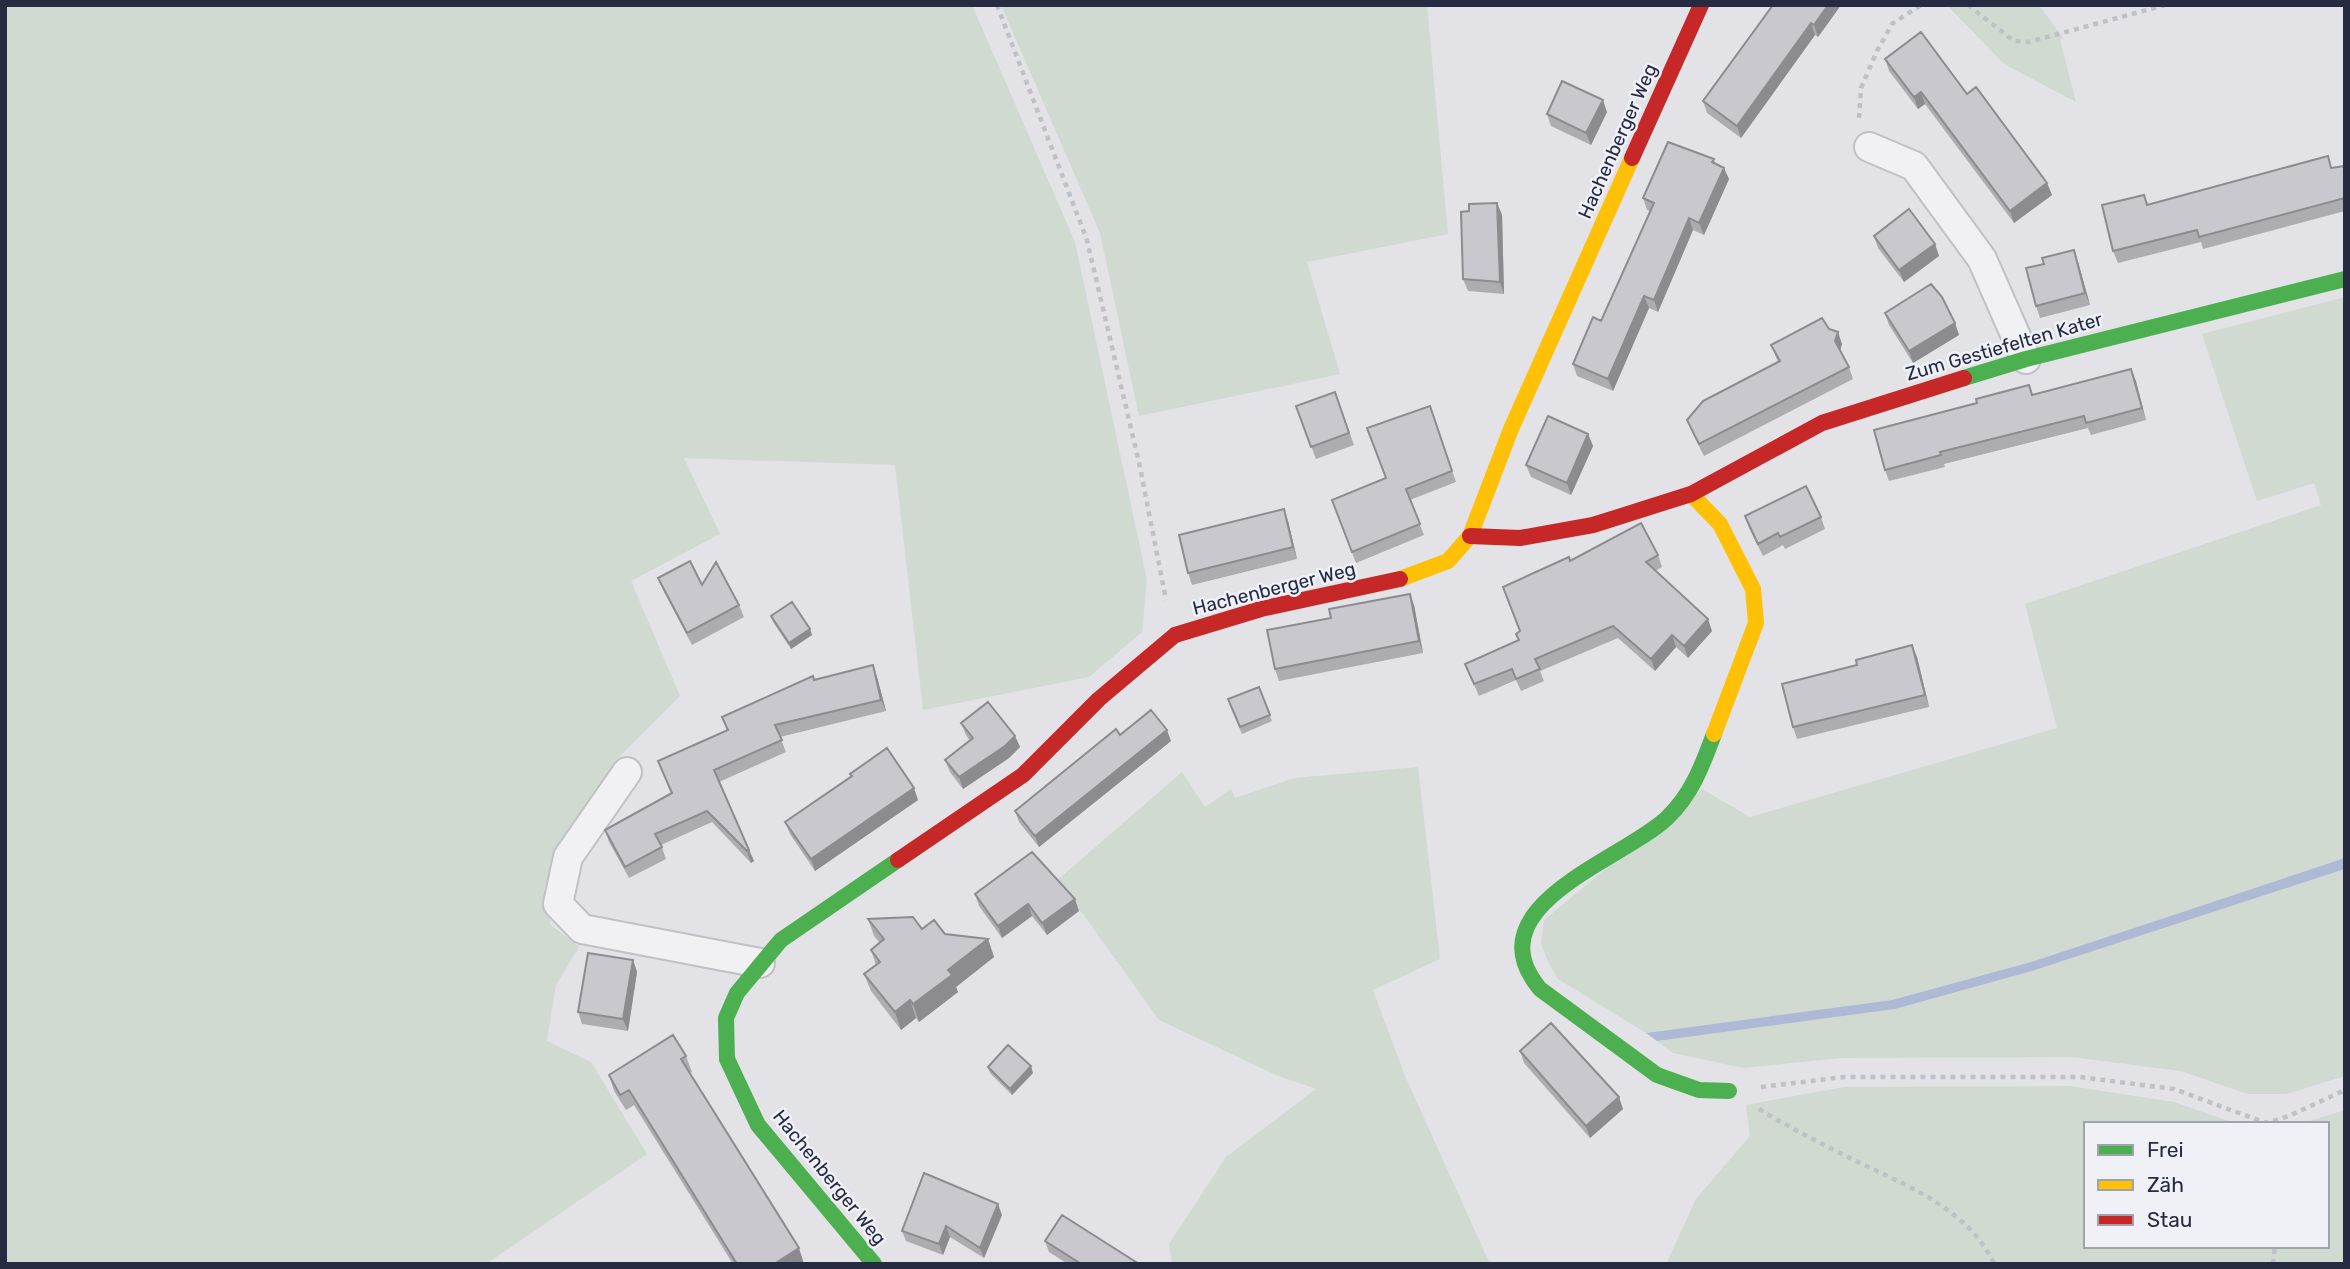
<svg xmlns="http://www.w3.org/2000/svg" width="2350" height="1269" viewBox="0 0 2350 1269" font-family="Rubik,sans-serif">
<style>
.green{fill:#d0dad1}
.water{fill:#aeb9d5}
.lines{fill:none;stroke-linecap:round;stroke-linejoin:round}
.street-casing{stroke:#c0c0c5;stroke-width:32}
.path{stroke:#c0c1c7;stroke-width:4.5;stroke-dasharray:5 5;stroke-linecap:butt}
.street{stroke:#f1f1f4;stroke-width:28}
.fast{stroke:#4caf50;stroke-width:16}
.slow{stroke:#ffc107;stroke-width:16}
.jam{stroke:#c62828;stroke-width:16}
.wall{fill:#acacb1}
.shaded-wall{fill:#8c8c90}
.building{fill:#c8c8ce;stroke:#8c8c90;stroke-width:2}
.labels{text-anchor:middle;stroke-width:5;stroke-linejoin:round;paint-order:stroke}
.street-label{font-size:19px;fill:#262b42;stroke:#eff1f7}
</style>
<rect width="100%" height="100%" fill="#e2e2e7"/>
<path class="green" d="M5 5H972L1075 242 1147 580 1142 632 1089 677 923 710 895 465 684 458 720 534 631 581 680 696 615 761 549 886 550 924 579 947 556 985 547 1041 591 1062 647 1154 486 1264H5Z
M1001 5H1427L1448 234 1307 262 1340 374 1139 416 1100 233Z
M1947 5H2039L2063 38 2060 39 2076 102 2004 64Z
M2345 297V858L2031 962 1892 1000 1646 1033 1558 979 1548 962 1541 943 1544 920 1702 789 1750 817 2057 728 2025 604 2321 505 2314 483 2257 501 2202 334Z
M1418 767 1440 959 1373 990 1405 1076 1490 1264H1172L1169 1244 1226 1157 1316 1089 1276 1075 1159 1020 1083 914 1054 883 1182 772 1205 807 1231 789 1235 798 1294 778Z
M2345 869V1076L2286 1094H2248L2181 1071 2071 1057 1841 1058 1743 1068 1673 1053 1657 1041 1895 1009 2032 971Z
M2070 1086 2174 1102 2237 1124H2086V1246H2327V1124H2300L2345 1110V1264H1666L1696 1199 1750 1136 1746 1105 1844 1087Z"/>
<path class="water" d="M2345 858V869L2032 971 1895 1009 1657 1041 1646 1033 1892 1000 2031 962Z"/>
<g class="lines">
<g class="street-casing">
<path id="street" d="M1869 147 1914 166 1982 259 2026 359
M627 772 568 857 558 904 582 929 760 963"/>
</g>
<path class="path" d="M997 5 1087 240 1140 467 1166 600
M1968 5 2014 41 2029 42 2165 5
M1859 118 1861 88 1877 51 1892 24 1921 5
M1761 1087 1844 1077H2080L2174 1089 2266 1123 2289 1116 2345 1090
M1759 1109C1790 1128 1822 1144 1854 1160 1905 1185 1969 1209 1994 1264
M2273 1264 2275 1246"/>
<use href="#street" class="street"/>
<path class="fast" d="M1964 378 2026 359 2345 279
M1714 734C1702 766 1692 794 1667 818 1623 860 1471 906 1540 989L1657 1075 1699 1090 1729 1091
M874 1264 758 1125 727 1059 726 1018 737 993 781 940 898 860"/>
<path class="slow" d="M1691 494 1720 524 1753 589 1756 623 1714 734
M1400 579 1448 561 1470 536 1511 429 1632 158"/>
<path class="jam" d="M1632 158 1701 5
M1470 536 1520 538 1593 525 1691 494 1822 423 1964 378
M898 860 1023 775 1099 699 1175 635 1261 609 1400 579"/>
</g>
<path class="wall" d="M1773 5H1841L1818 37 1815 35 1741 138 1707 113 1703 101Z
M1885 59 1967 94 2047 183 2052 195 2014 223 1925 104 1918 109 1889 71Z
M1607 112 1591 145 1551 126 1547 114Z
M1714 159 1715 163 1729 179 1704 235 1693 230 1658 312 1649 308 1613 391 1577 376 1573 364 1601 321 1650 211 1647 210 1643 198Z
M2345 166V211L2203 249 2201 242 2118 263 2113 251 2144 195 2148 204 2332 168Z
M1497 203 1502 215 1504 294 1468 291 1463 279 1469 211Z
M1874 236 1935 244 1939 256 1904 282 1878 248Z
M2078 262 2090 305 2040 318 2036 306Z
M1885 313 1955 323 1959 335 1913 363 1889 325Z
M1829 329 1842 344 1840 351 1849 367 1853 379 1704 456 1692 432 1687 420 1778 362 1771 345Z
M2131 369 2146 420 2091 435 2088 428 1944 464 1945 467 1889 481 1885 470 1977 403 2029 385 2033 395Z
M1335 392 1354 445 1316 459 1296 406Z
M1430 406 1456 482 1410 500 1424 535 1356 563 1332 500 1386 478Z
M1588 434 1593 446 1571 495 1531 477 1526 465Z
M1745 516 1821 517 1825 529 1785 549 1783 545 1763 556 1749 528Z
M1288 521 1297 559 1192 585 1188 573Z
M1658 555 1662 567 1655 571 1712 631 1688 658 1676 647 1655 671 1618 638 1540 671 1544 681 1521 691 1516 680 1479 696 1465 664 1518 640 1516 634Z
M658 578 702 585 739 605 744 617 692 645 663 590Z
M1414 605 1423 653 1279 681 1275 669Z
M771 616 810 629 812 635 791 649 773 622Z
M1917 657 1929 707 1797 739 1793 727Z
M873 665 877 677 886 711 780 737 786 752 719 782 754 861 751 863 712 822 661 845 666 859 629 878 609 842 605 830 671 793 658 761 727 731 722 717 815 680Z
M1259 687 1272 721 1242 734 1228 699Z
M961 723 1015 736 1020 747 1009 758 963 789 950 772 945 760 970 741 966 735Z
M1120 735 1171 741 1039 847 1019 822 1015 811Z
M850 774 918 800 815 871 790 834 785 822 851 777Z
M975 894 1079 911 1047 935 1032 916 1002 938 979 906Z
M868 919 945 934 988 939 994 957 956 987 958 992 919 1022 916 1018 901 1030 871 991 864 974 876 965 871 950 880 943 874 936Z
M633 960 637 972 628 1031 582 1024 578 1012Z
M1520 1051 1623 1109 1590 1138 1524 1063Z
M686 1056 692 1072 689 1073 804 1264H733L634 1105 626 1110 614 1091 609 1075Z
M988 1067 1033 1073 1012 1095 990 1073Z
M1002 1215 984 1258 950 1237 943 1255 906 1241 902 1231Z
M1045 1241 1139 1264H1068L1049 1252Z"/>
<path class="shaded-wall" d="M1828 5H1841L1818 37 1814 25Z
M1811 23 1815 35 1741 138 1737 126Z
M1921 92 1925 104 1918 109 1914 97Z
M1603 100 1607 112 1591 145 1586 133Z
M1724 168 1729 179 1704 235 1699 223Z
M2047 183 2052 195 2014 223 2010 211Z
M1497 203 1502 215 1504 294 1500 282Z
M1689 218 1693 230 1658 312 1654 300Z
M1935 244 1939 256 1904 282 1899 270Z
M2074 250 2078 262 2090 305 2085 293Z
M1644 296 1649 308 1613 391 1608 379Z
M1955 323 1959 335 1913 363 1909 351Z
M1838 332 1842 344 1839 353 1835 341Z
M2131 369 2136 381 2146 420 2142 408Z
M1588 434 1593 446 1571 495 1567 483Z
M1284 509 1288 521 1297 559 1293 547Z
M1410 594 1414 605 1423 653 1419 641Z
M1708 619 1712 631 1688 658 1684 646Z
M810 629 812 635 791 649 789 643Z
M1672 635 1676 647 1655 671 1651 659Z
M1912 645 1917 657 1929 707 1925 695Z
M873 665 877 677 886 711 881 700Z
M1167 730 1171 741 1039 847 1035 836Z
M1015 736 1020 747 1009 758 963 789 959 777Z
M914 788 918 800 815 871 811 859Z
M749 850 754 861 751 863 747 851Z
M1075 899 1079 911 1047 935 1042 923Z
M1028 904 1032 916 1002 938 998 926Z
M988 939 994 957 956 987 958 992 919 1022 913 1004 948 970Z
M633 960 637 972 628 1031 623 1019Z
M910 1000 916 1018 901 1030 895 1012Z
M1031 1066 1033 1073 1012 1095 1010 1089Z
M1619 1097 1623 1109 1590 1138 1586 1126Z
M998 1204 1002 1215 984 1258 980 1248Z
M946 1226 950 1237 943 1255 939 1244Z
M799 1248 804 1264H774Z"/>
<path class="building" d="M1773 5H1828L1814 25 1811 23 1737 126 1703 101Z
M1921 32 1967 94 1976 87 2047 183 2010 211 1921 92 1914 97 1885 59Z
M1562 81 1603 100 1586 133 1547 114Z
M1668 142 1714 159 1712 162 1724 168 1699 223 1689 218 1654 300 1644 296 1608 379 1573 364 1593 317 1601 321 1654 203 1643 198Z
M2328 156 2331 168 2345 166V198L2199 237 2197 230 2113 251 2102 205 2144 195 2147 205Z
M1497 203 1500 282 1463 279 1461 212 1469 211V204Z
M1909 209 1935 244 1899 270 1874 236Z
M2074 250 2085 293 2036 306 2026 268 2044 264 2042 258Z
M1931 284 1942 297 1955 323 1909 351 1885 313Z
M1822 318 1829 329 1838 332 1835 341 1849 367 1699 444 1687 420 1703 401 1780 361 1771 345Z
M2131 369 2142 408 2086 423 2084 416 1940 452 1941 455 1885 470 1874 430 1977 403 1976 399 2029 385 2032 395Z
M1335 392 1349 433 1311 447 1296 406Z
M1430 406 1452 471 1406 489 1420 524 1352 552 1332 500 1386 478 1367 428Z
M1548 416 1588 434 1567 483 1526 465Z
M1806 486 1821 517 1780 537 1778 533 1758 544 1745 516Z
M1284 509 1293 547 1188 573 1179 535Z
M1641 523 1658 555 1646 562 1708 619 1684 646 1672 635 1651 659 1613 626 1535 659 1540 669 1516 679 1512 669 1474 684 1465 664 1519 640 1516 634 1520 631 1503 587 1569 557 1570 561Z
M690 561 702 585 716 562 739 605 687 633 658 578Z
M1410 594 1419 641 1275 669 1267 630 1331 618 1329 609Z
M792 602 810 629 789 643 771 616Z
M1912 645 1925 695 1793 727 1782 684 1857 665 1856 660Z
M873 665 881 700 775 725 782 740 714 770 749 850 747 851 707 811 655 834 662 847 625 867 605 830 672 793 658 761 728 730 722 717 813 676 814 680Z
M1259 687 1270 715 1240 727 1228 699Z
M988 702 1015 736 1005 746 959 777 945 760 973 738 961 723Z
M1151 710 1167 730 1035 836 1015 811 1116 729 1120 735Z
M887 748 914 788 811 859 785 822 852 776 850 774Z
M1032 852 1075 899 1042 923 1028 904 998 926 975 894Z
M913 917 922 929 934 920 945 934 988 939 948 970 952 975 913 1004 910 1000 895 1012 864 974 880 962 871 950 884 939 868 919Z
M588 953 633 960 623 1019 578 1012Z
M1551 1023 1619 1097 1586 1126 1520 1051Z
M673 1035 686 1056 681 1059 799 1248 774 1264H737L629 1090 620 1095 609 1075Z
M1008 1045 1031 1066 1010 1089 988 1067Z
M924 1173 998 1204 980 1248 946 1226 939 1244 902 1231Z
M1062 1215 1139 1264H1076L1078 1262 1045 1241Z"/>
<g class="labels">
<g class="street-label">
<text transform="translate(1617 141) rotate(-66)" y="7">Hachenberger Weg</text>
<text transform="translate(2004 346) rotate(-16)" y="7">Zum Gestiefelten Kater</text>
<text transform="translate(1274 588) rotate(-14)" y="7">Hachenberger Weg</text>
<text transform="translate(830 1177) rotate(51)" y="7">Hachenberger Weg</text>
</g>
</g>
<rect width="2350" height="1269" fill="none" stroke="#262b42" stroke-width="14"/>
<rect x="2084" y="1122" width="245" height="126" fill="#eff1f7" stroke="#9fa2af" stroke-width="2"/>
<rect x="2098" y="1145" width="35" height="10" fill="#4caf50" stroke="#9fa2af" stroke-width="2"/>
<text x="2147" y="1157" font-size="21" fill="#262b42">Frei</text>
<rect x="2098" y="1180" width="35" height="10" fill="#ffc107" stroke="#9fa2af" stroke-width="2"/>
<text x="2147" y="1192" font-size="21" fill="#262b42">Zäh</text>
<rect x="2098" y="1215" width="35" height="10" fill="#c62828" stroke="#9fa2af" stroke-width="2"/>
<text x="2147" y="1227" font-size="21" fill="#262b42">Stau</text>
</svg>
